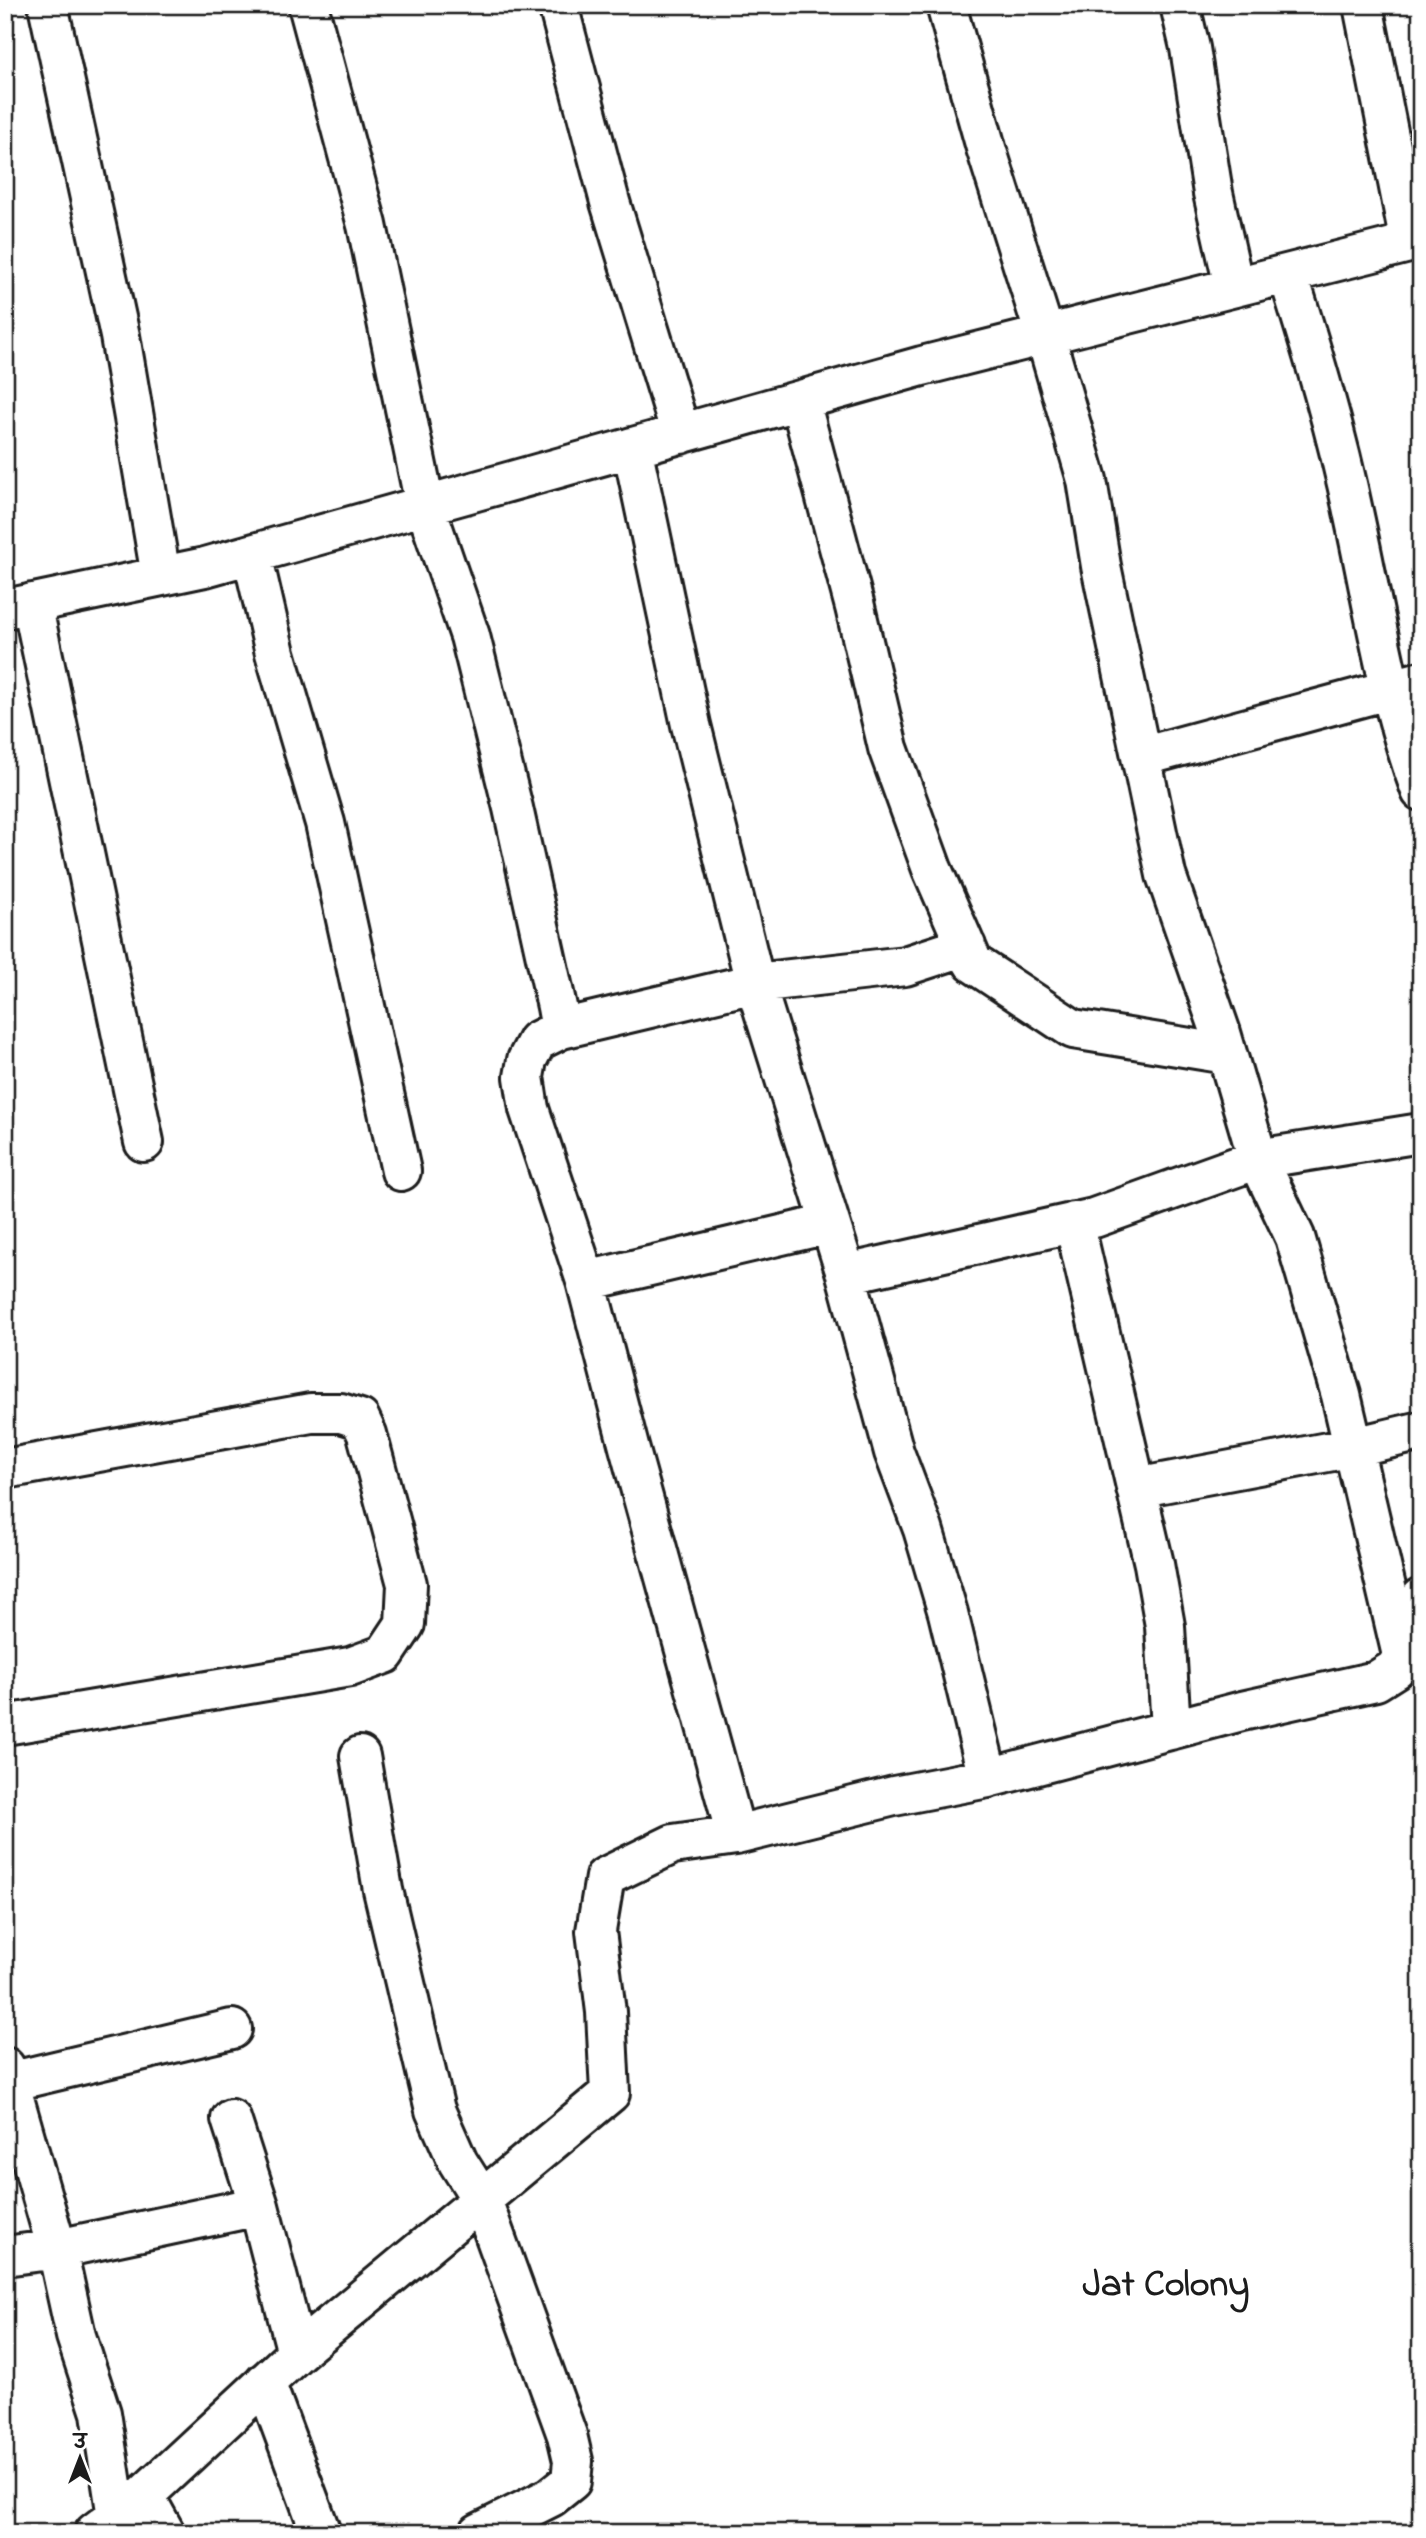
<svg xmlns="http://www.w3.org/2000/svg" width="1426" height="2538" viewBox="0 0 1426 2538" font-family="'Indie Flower','Playpen Sans Deva',sans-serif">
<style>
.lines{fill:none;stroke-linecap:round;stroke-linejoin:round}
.minor-casing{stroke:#1c1c1c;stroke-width:44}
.path{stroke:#1c1c1c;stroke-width:4.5;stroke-dasharray:5 5;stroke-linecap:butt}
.minor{stroke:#fff;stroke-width:38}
.labels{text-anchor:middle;stroke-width:5;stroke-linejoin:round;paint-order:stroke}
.town-label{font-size:38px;font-weight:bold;fill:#1c1c1c;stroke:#fff}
</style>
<rect width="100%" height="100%" fill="#fff"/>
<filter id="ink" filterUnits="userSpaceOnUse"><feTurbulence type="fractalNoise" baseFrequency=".0143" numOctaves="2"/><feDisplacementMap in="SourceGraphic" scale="14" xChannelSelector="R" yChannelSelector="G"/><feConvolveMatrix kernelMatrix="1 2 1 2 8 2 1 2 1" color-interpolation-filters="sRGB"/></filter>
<g filter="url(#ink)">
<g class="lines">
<g class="minor-casing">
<path id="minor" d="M48 5 120 336 161 576
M308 5 367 225 425 505 470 636 513 808 557 1007 561 1029 537 1041 527 1060 524 1077 529 1109 586 1281 629 1447 736 1835
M558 5 610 202 681 434
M946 5 986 148 1045 335 1087 480 1101 566 1166 875 1221 1033 1258 1159 1295 1237 1341 1395 1401 1651
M1180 5 1190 48 1213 193 1234 287
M1363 5 1410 243
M1288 274C1313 354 1337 433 1354 516 1374 608 1388 702 1421 791
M800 401 855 607 888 748 932 869 973 963 1073 1029 1227 1054
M632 447 691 725 755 983 846 1274 894 1452 923 1529 948 1613 988 1778
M252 554 275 653 325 823 401 1171
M32 603 144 1142
M5 609 205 567 922 366 1421 240
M1141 757 1421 681
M561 1029 755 983 905 966 966 946
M1074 1222 1154 1564 1165 1626 1171 1730
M846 1274 1094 1218 1258 1159 1421 1133
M586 1281 828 1224
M5 1469 311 1413H341L360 1419 367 1434 407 1584 405 1624 385 1654 350 1667 5 1725
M1136 1488 1354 1447 1421 1431
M360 1756 383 1890 435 2110 458 2162 482 2200 567 2435 573 2461 571 2481 551 2497 479 2533
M5 2067 57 2249 76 2336 101 2413 117 2517
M5 2083 232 2029
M231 2119 259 2206 297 2353
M5 2256 57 2249 259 2206
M265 2382 321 2533
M144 2495 165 2533
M94 2533 144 2495 297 2353 610 2093 606 2012 596 1931 605 1877 673 1844 736 1835 894 1796 988 1778 1242 1711 1376 1681 1395 1669 1402 1657 1411 1615 1421 1598"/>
</g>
<path class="path" d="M1417 1703 1421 1715"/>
<use href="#minor" class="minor"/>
</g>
</g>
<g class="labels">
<g class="town-label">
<text x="1166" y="2295">Jat Colony</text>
</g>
</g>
<rect width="1426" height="2538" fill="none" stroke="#fff" stroke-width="28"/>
<rect x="14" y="14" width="1398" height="2510" fill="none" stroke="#1c1c1c" stroke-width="2.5" filter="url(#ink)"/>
<g transform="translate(80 2458)" stroke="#ffffff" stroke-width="5" paint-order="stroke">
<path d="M0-5L12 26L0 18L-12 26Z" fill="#1c1c1c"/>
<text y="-10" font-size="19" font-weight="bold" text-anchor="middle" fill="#1c1c1c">उ</text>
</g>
</svg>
